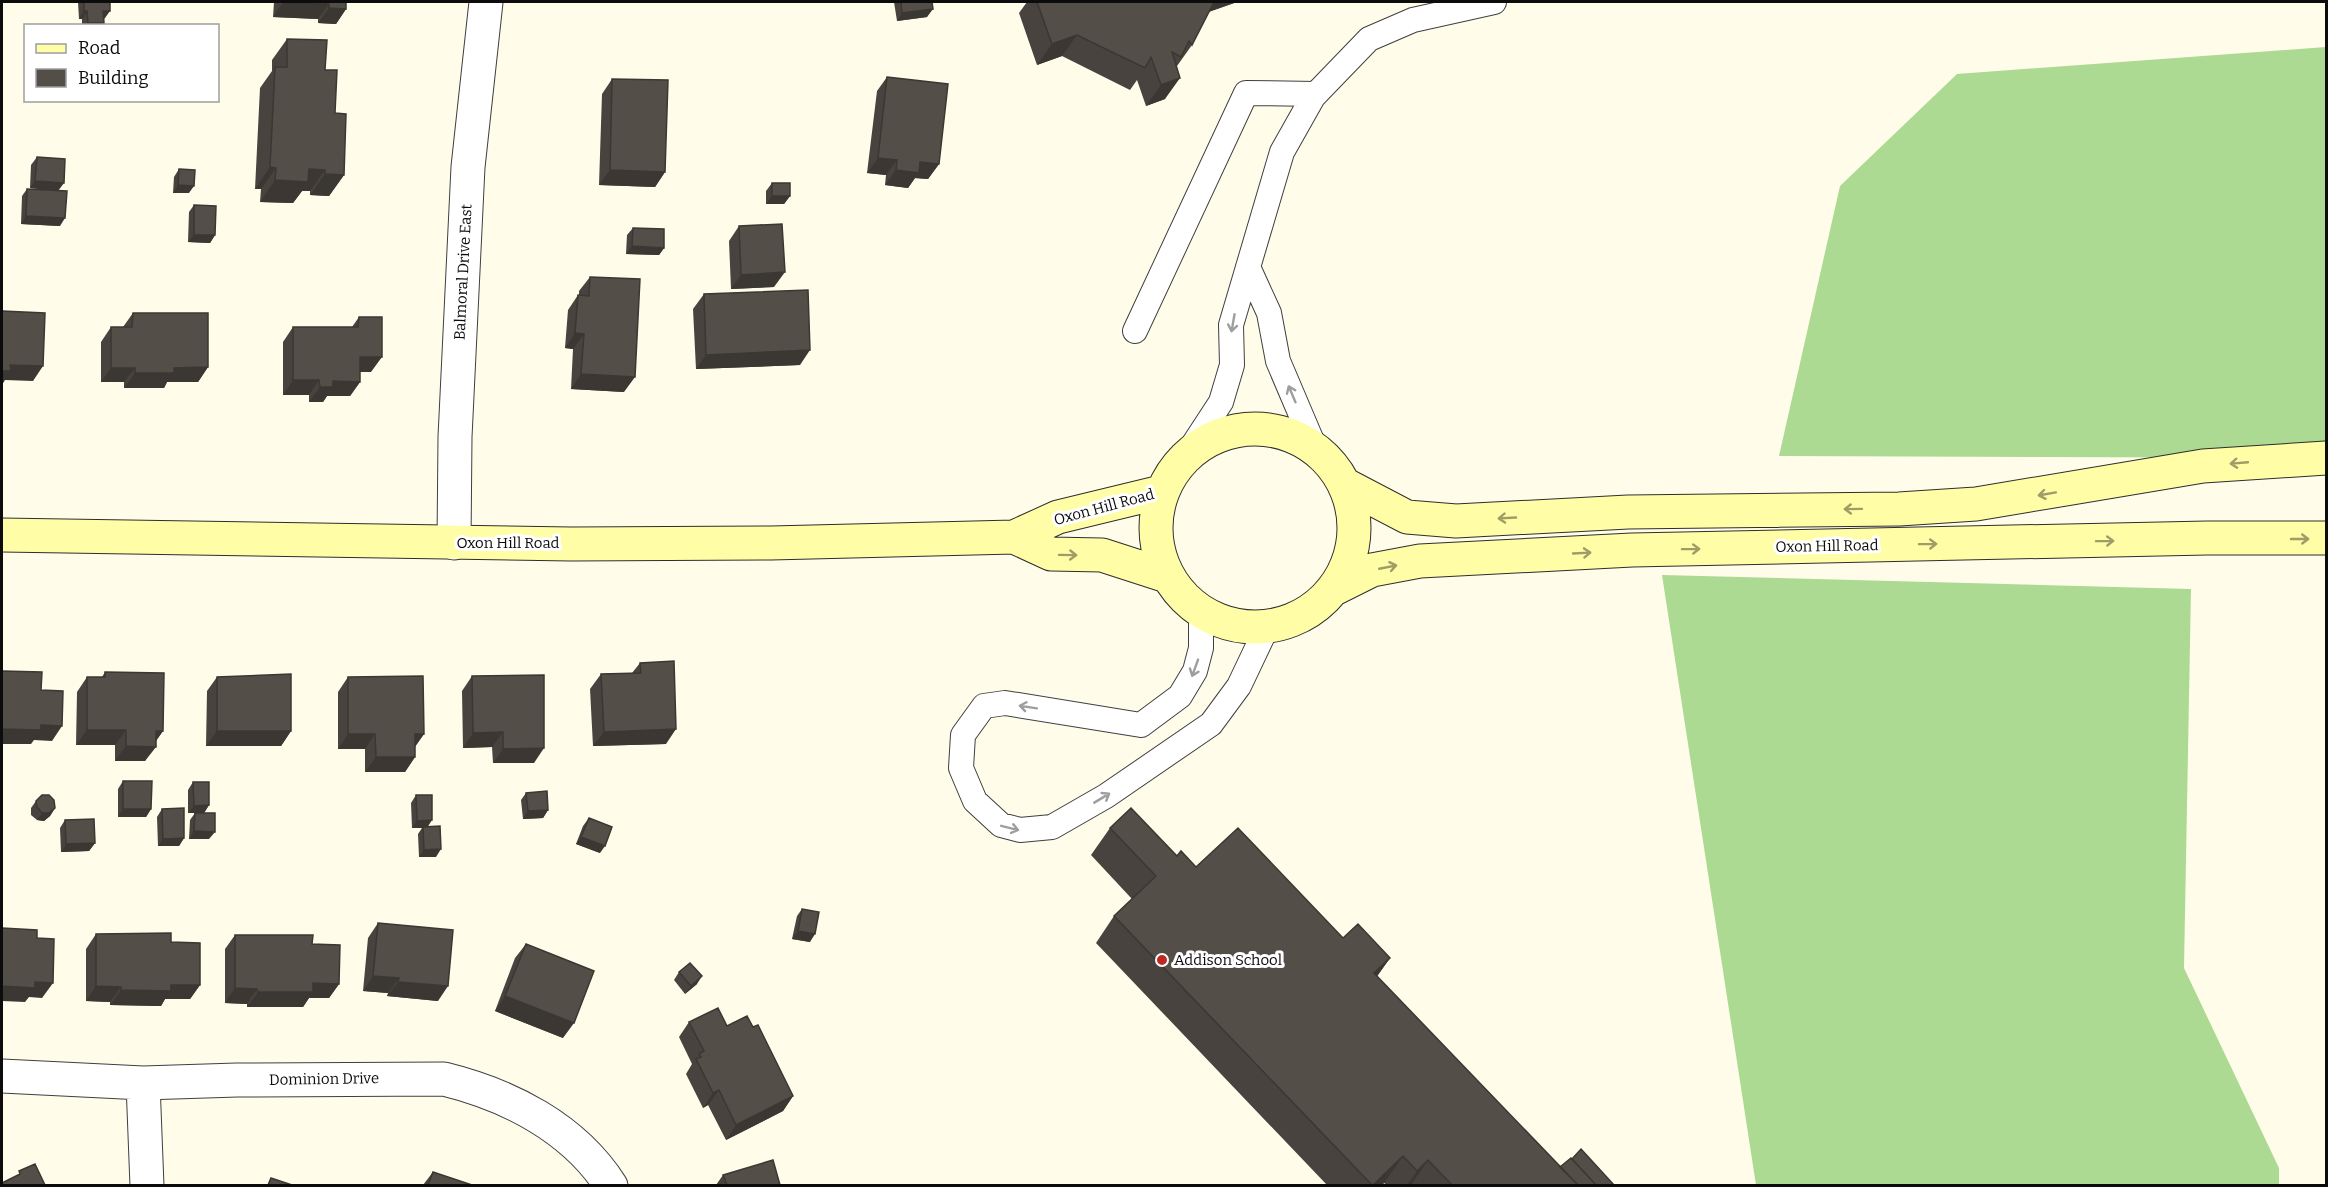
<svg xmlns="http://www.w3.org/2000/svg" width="2328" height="1187" viewBox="0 0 2328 1187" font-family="Bitter,serif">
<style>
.forest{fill:#acda93}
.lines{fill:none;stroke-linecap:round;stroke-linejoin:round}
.service-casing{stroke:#3f3f3f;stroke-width:26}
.minor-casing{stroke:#3f3f3f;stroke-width:35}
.secondary-casing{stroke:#2e2e2e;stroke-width:35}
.service{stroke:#fff;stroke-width:24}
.minor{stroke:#fff;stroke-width:33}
.secondary{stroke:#fffda5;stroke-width:33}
.wall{fill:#48433e}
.shaded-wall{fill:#3b3732}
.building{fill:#544e48;stroke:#3b3732;stroke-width:1.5}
.oneway{stroke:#9e9e9e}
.oneway2{stroke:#9e9d68}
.poi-dot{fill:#bd2922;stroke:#fff;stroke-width:2}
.labels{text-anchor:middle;stroke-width:6;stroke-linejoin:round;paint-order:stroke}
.street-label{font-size:15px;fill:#0c0c0c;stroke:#fff}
.poi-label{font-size:15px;fill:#0c0c0c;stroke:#fff;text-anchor:start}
</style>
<rect width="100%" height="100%" fill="#fffdea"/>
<path class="forest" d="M2326 47V458L1779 456 1840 186 1957 74Z
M1662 575 2191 589 2184 968 2279 1168V1185H1756Z"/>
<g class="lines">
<g class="service-casing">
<path id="service" d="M1248 267 1269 313 1278 361 1315 448
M1135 331 1246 93 1316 94
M1187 454 1221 402 1232 365 1231 325 1282 152 1313 97 1369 39 1413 20 1494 2
M1201 610V648L1195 671 1180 696 1141 725 1005 703 984 706 963 735 961 768 975 801 1001 825 1020 830 1052 827 1106 796 1211 724 1239 686 1267 627"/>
</g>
<g class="minor-casing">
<path id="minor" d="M454 543 455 437 468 167 486 2
M2 1076 143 1083 237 1080 444 1079C509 1095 574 1128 611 1186
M143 1083 147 1186"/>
</g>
<g class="secondary-casing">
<path id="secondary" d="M1156 528a99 99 0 1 1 198 0a99 99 0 1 1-198 0Z
M1344 484 1407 517 1456 521 1628 512 1899 509 1976 504 2203 466 2326 458
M2 535 571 544 771 543 1014 537 1058 517 1161 492
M1014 537 1051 554 1102 555 1167 576
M1334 589 1372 570 1420 561 1632 550 2207 538H2326"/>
</g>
<use href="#service" class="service"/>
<use href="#minor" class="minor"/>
<use href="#secondary" class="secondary"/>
</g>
<path class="wall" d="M78 2H110L102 26H82V19H79Z
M274 2H346V9L336 24 318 23V19L273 17Z
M894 2H932L927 17 897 21Z
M1027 2H1237L1208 12 1192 45 1177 66 1176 65 1165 99 1146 106 1137 80 1130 90 1062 56 1037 65 1019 13Z
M287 39 325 70 335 113 344 175 329 196 310 195V191H302L293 203 260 202 261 189H255L260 88 272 71V60Z
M887 77 939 164 928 179 915 178 908 188 885 185 886 175 867 173 877 91Z
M612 79 665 172 655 187 599 185 602 94Z
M37 157 58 191 60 226 21 224 22 196 27 189 51 190 30 188 31 165Z
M179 169 189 193H173L174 177Z
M772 183 790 196 784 204H766V191Z
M194 205 215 235 210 243 188 242 189 212Z
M739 226 774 287 731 289 729 241Z
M633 228 664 248 659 255 626 254 627 235Z
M590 277 624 392 571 389 573 349 565 348 568 310 578 295H579V291Z
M704 294 800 365 696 369 693 309Z
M133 313 208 367 198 382H167L164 388H124V382H101V342L111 327H123Z
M359 317 371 372H360V382L350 396H327L323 402H309V395H283V342L293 327H352Z
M640 663 666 744 593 746 590 689 601 674 632 673Z
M105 672 163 731 156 741 145 761H115V745H76L77 692 87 677H102Z
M472 676 534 763H493L492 747 463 748 462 691Z
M217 677 291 731 281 746H206L207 691Z
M348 677 424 734 415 747V757L405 772H365V749H338V692Z
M123 781 151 809 146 817H118V789Z
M193 782 209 805 204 813 209 839H189L190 820 195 813H188V790Z
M526 793 548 810 543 818 523 819 521 800Z
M416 795 428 827 436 857H419L418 834 422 828H412L411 803Z
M36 801 55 808 50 816 44 821 37 820 31 815V808Z
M162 809 184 838 179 846H158L157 817Z
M589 818 600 853 576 844 583 826Z
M65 820 95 843 89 851 61 852 60 828Z
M1110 828 1177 856 1196 867 1343 938 1390 958 1377 976 1560 1167 1614 1185H1387L1384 1183 1382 1185H1327L1096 943 1114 916 1132 899 1091 855Z
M802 909 810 942 792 939 797 916Z
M378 923 438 1001 387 996 388 993 363 991 368 938Z
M96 934 171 942 200 985 190 999H165L161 1006 110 1005V1002L86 1001V949Z
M235 935 312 944 339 984 329 998H309L303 1007H247V1004L225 1003V949Z
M526 944 563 1038 495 1011 515 958Z
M679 972 697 984 685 994 674 980Z
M689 1022 727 1026 753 1027 793 1096 783 1111 726 1140 708 1105 703 1108 686 1074 692 1064 679 1037Z
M433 1172 472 1185H423Z
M723 1175 780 1185H716Z"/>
<path class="shaded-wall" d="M283 2 329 4 318 19 273 17Z
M1212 2H1237L1203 14Z
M329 8 346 9 336 24 318 23Z
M933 9 927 17 897 21 902 13Z
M84 11H87L82 19H79Z
M103 11H110L105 18 98 19Z
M88 23H104L102 26H86Z
M1077 35 1062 56 1037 65 1052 44Z
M1180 78 1165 99 1146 106 1161 85Z
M878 158 897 160 886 175 867 173Z
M920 162 939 164 928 179 915 178 908 188 885 185 896 170Z
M270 167 276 168 261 189H255Z
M309 169 325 170 310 191H302L293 203 260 202 275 180Z
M610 170 665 172 655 187 599 185Z
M325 174 344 175 329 196 310 195Z
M35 181 64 183 58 191 30 188Z
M178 185 194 186 189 193H173Z
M772 196H790L784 204H766Z
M26 216 65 218 60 226 21 224Z
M194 235H215L210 243 188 242Z
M632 246 664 248 659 255 626 254Z
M785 272 774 287 731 289 741 275Z
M575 333 584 334 573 349 565 348Z
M810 350 800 365 696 369 706 355Z
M360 357H382L371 372H350Z
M10 365 43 366 33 381 5 380 2 385V371Z
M208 367 198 382H167L164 388H124L135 373 174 368Z
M111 368H135L124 382H101Z
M581 374 635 377 624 392 571 389Z
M293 380H319L309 395H283Z
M333 381 360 382 350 396H327L323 402H309L320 387Z
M41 725 62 726 52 741 34 740 31 744H2V729Z
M676 729 666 744 593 746 604 732Z
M87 730H126L115 745H76Z
M156 731H163L152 746Z
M217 731H291L281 746H206Z
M503 732 492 747 463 748 473 733Z
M348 734H375L365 749H338Z
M415 734H424L413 749Z
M126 746 156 747 145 761H115Z
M544 748 534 763H493L503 749Z
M376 757H415L405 772H365Z
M209 805 204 813H188L194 806Z
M55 808 50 816 44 821 37 820 42 813Z
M123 809H151L146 817H118Z
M548 810 543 818 523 819 528 811Z
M432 820 427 828H412L417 821Z
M194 831 215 832 209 839H189Z
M581 837 605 846 600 853 576 844Z
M184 838 179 846H158L163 839Z
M95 843 89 851 61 852 66 844Z
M441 849 436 857H419L424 850Z
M798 931 815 934 810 942 792 939Z
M1390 958 1371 985 1374 973Z
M373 976 399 978 388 993 363 991Z
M702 976 697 984 685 994 691 986Z
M35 982 53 983 42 998 29 997 25 1002 2 1001V986Z
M398 982 448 986 438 1001 387 996Z
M313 983 339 984 329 998H309L303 1007H247L258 992Z
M171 985H200L190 999H165L161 1006 110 1005 121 990Z
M96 986 121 987 110 1002 86 1001Z
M235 988 257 989 247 1004 225 1003Z
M505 996 574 1023 563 1038 495 1011Z
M719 1090 708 1105 703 1108 713 1093Z
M793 1096 783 1111 726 1140 736 1125Z
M1403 1156 1384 1183 1382 1185H1373Z
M1428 1160 1411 1185H1407L1417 1171Z"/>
<path class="building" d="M84 2H110V11H103L104 23H88L87 11H84Z
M283 2H346V9L329 8V4Z
M901 2H932L933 9 902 13Z
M1037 2H1214L1192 45 1189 41 1181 57 1172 52 1180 78 1161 85 1151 57 1145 68 1077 35 1052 44Z
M287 39 327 40 325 70H337L335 113 346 114 344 175 325 174V170L309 169 308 182 275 180 276 168 270 167 275 67H287Z
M887 77 948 84 939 164 920 162 919 173 896 170 897 160 878 158Z
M612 79 668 80 665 172 610 170Z
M37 157 65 159 64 183 35 181Z
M179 169 195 170 194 186 178 185Z
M772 183H790V196H772Z
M27 189 67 191 65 218 26 216Z
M194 205 216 206 215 235H194Z
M782 224 785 272 741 275 739 226Z
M633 228 664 229V248L632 246Z
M590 277 640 279 635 377 581 374 584 334 575 333 578 295 589 296Z
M808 290 810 350 706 355 704 294Z
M2 311 45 313 43 366 10 365 11 371H2Z
M133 313H208V367L174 368V373H135V368H111V327H132Z
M359 317H382V357H360V382L333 381V387H320L319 380H293V327H358Z
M674 661 676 729 604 732 601 674 641 673 640 663Z
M2 671 42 672 41 690 63 691 62 726 41 725V730L2 729Z
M105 672 164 673 163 731H156V747L126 746V730H87V677H105Z
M291 674V731H217V677Z
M544 675V748L503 749V732L473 733 472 676Z
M423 676 424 734H415V757H376L375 734H348V677Z
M123 781H152L151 809H123Z
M193 782H209V805L194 806Z
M547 791 548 810 528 811 526 793Z
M42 795H49L54 800 55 808 49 813H42L37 807 36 801Z
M416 795H432V820L417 821Z
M184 808V838L163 839 162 809Z
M1131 808 1177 856 1181 851 1196 867 1238 828 1343 938 1358 924 1390 958 1374 973 1578 1185H1452L1428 1160 1417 1171 1403 1156 1373 1185H1372L1114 916 1156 876 1110 828Z
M195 813H215V832L194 831Z
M589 818 612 827 605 846 581 837Z
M94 819 95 843 66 844 65 820Z
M440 826 441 849 424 850 423 827Z
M802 909 819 912 815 934 798 931Z
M378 923 453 930 448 986 398 982 399 978 373 976Z
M2 928 37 930V938L54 939 53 983 35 982V988L2 986Z
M171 933V942L200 943V985H171V991L121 990V987L96 986V934Z
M235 935H313L312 944 340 945 339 984 313 983V992H258L257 989 235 988Z
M526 944 594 971 574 1023 505 996Z
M690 963 702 976 691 986 679 972Z
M718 1008 727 1026 747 1016 753 1027 758 1025 793 1096 736 1125 719 1090 713 1093 696 1059 701 1057 699 1054 704 1051 689 1022Z
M1581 1149 1614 1185H1596L1572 1159Z
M1571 1158 1596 1185H1578L1560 1167Z
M773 1160 780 1185H727L723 1175Z
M35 1164 45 1185H2V1183L20 1174 19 1171Z
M433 1172 472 1185H428Z
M271 1178 292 1185H268Z"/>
<defs><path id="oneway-shaft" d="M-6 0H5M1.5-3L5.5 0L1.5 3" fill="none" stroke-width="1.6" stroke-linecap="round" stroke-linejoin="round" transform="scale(1.5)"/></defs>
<g class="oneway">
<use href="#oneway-shaft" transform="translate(1233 323) rotate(100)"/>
<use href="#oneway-shaft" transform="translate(1292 394) rotate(-113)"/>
<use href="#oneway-shaft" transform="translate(1195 668) rotate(110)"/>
<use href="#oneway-shaft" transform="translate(1028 707) rotate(-171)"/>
<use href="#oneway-shaft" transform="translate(1102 798) rotate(-31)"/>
<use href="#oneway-shaft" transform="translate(1010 828) rotate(14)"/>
</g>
<g class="oneway2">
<use href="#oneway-shaft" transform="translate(2239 463) rotate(175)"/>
<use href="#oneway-shaft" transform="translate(2047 494) rotate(170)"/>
<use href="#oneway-shaft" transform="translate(1853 509) rotate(179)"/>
<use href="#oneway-shaft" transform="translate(1507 518) rotate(177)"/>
<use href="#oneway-shaft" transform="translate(2300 539)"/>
<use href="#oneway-shaft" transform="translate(2105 541) rotate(-1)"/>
<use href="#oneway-shaft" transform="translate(1928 544) rotate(-1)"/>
<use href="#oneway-shaft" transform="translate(1691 549) rotate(-1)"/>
<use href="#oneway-shaft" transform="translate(1582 553) rotate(-3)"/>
<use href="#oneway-shaft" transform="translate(1068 555) rotate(1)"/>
<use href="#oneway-shaft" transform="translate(1388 567) rotate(-11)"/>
</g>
<circle class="poi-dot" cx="1162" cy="960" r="6"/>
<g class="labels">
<g class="street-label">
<text transform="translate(463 272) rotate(-87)" y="5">Balmoral Drive East</text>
<text transform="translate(1104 507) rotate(-15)" y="5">Oxon Hill Road</text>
<text x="508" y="548">Oxon Hill Road</text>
<text transform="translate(1827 546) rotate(-1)" y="5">Oxon Hill Road</text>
<text transform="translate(324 1079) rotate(-1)" y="5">Dominion Drive</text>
</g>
<g class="poi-label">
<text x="1174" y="965">Addison School</text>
</g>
</g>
<rect width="2328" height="1187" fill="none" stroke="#0c0c0c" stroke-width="6"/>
<rect x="24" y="24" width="195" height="78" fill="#ffffff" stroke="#9e9e9e" stroke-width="1.5"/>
<rect x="36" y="44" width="30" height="9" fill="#fffda5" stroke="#9e9e9e" stroke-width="1.5"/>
<text x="78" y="54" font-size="18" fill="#0c0c0c">Road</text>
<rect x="36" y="69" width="30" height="18" fill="#544e48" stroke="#9e9e9e" stroke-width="1.5"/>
<text x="78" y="84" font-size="18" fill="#0c0c0c">Building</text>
</svg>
